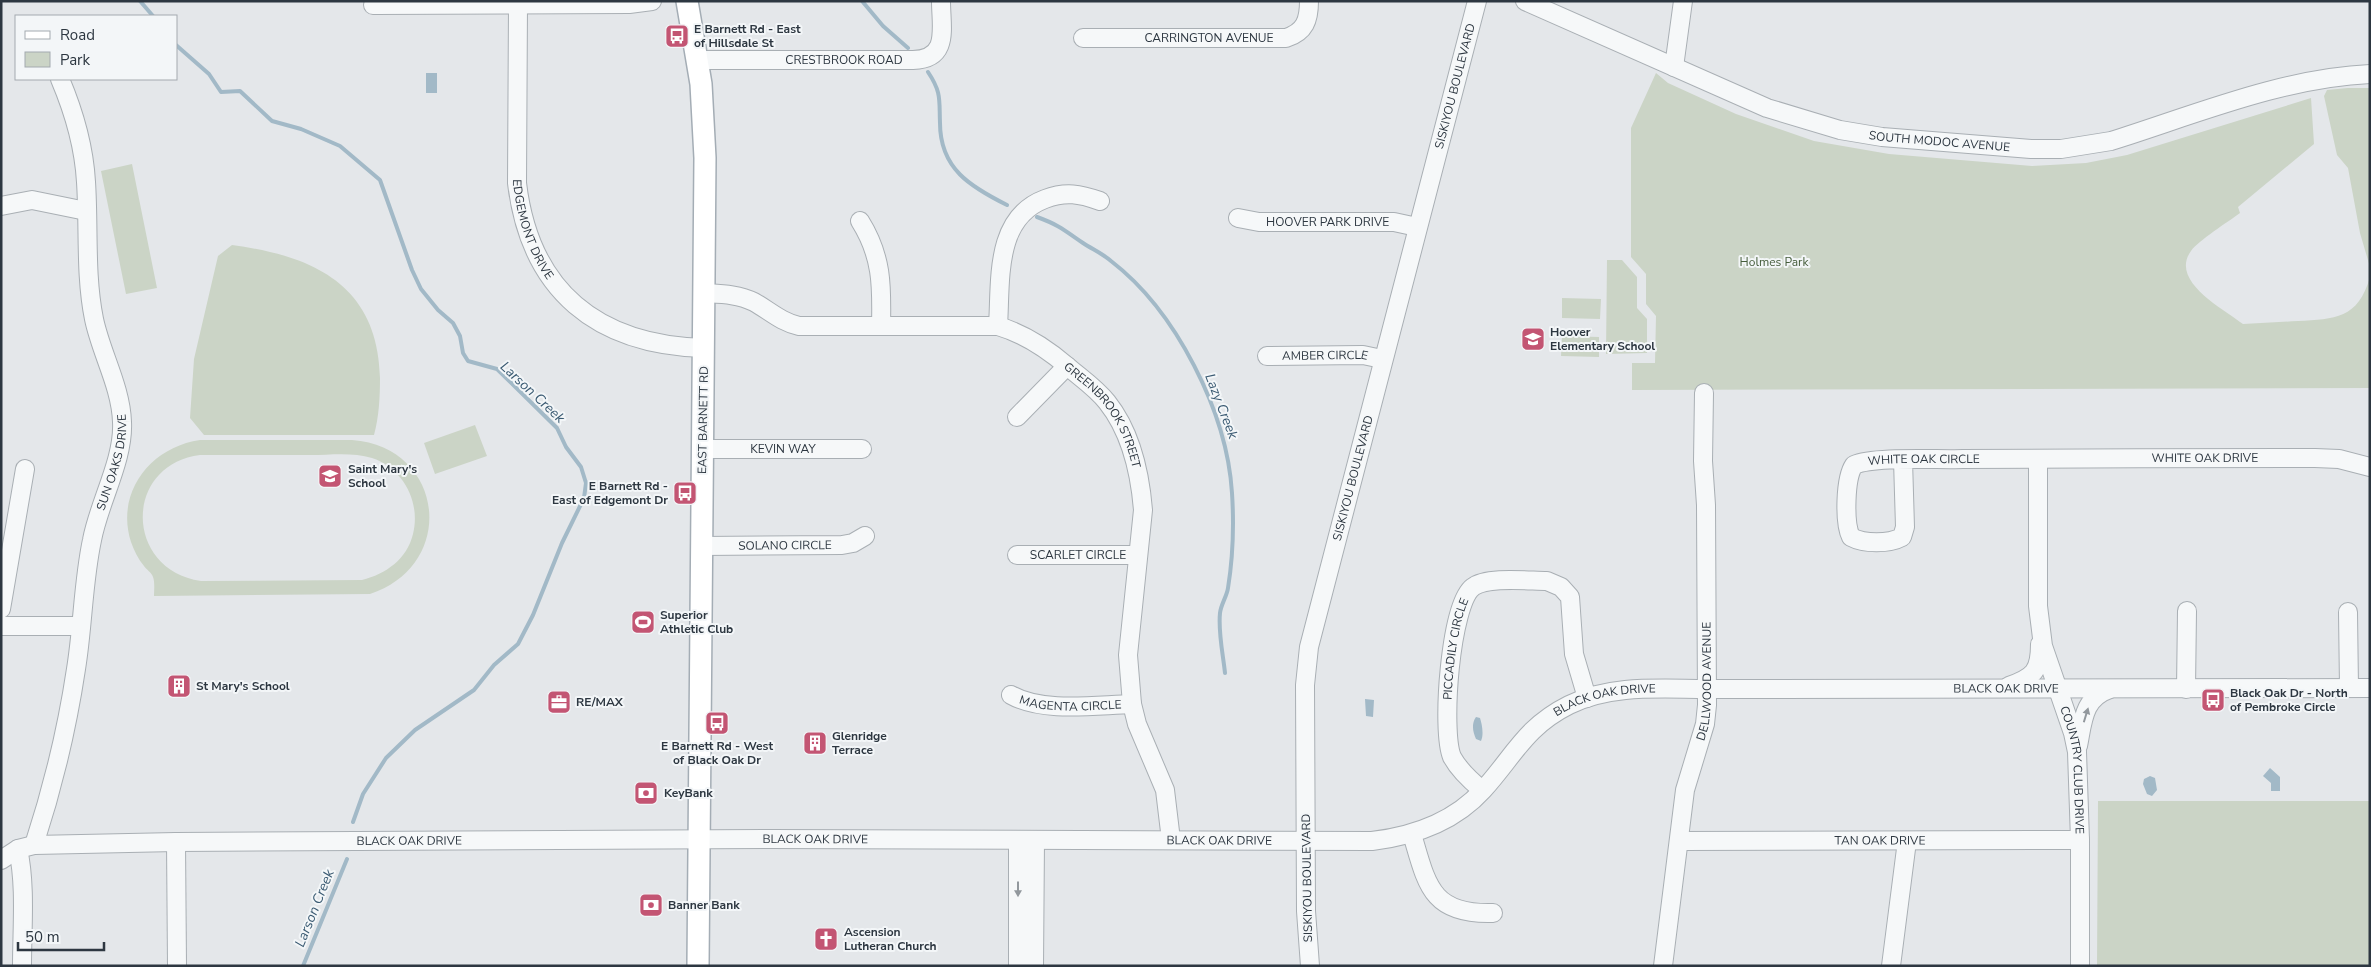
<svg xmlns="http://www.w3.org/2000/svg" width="2371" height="967" viewBox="0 0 2371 967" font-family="'Nunito Sans',sans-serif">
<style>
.green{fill:#cbd4c6;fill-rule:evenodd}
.water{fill:#a2b9c7}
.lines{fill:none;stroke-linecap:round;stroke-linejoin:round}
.stream{stroke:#a2b9c7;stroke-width:4}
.minor-casing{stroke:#a9afb4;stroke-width:20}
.major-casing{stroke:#a4adb5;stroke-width:24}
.minor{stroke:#f6f8f9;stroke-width:18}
.major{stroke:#fff;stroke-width:21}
.oneway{fill:#92989d}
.labels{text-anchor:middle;stroke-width:4;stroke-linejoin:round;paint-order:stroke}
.poi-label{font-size:12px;font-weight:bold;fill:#2d3741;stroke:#f3f6f8;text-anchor:start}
.street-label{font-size:12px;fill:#2d3741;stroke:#f3f6f8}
.park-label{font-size:12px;fill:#455c3b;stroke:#f3f6f8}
.water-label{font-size:14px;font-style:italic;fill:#3a5a72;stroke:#f3f6f8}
</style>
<rect width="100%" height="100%" fill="#e4e7ea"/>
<path class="green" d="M1656 73 1668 83 1736 114 1814 141 1889 154 2032 166 2086 163 2127 155 2311 98 2314 144 2238 207 2240 213C2228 222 2199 240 2191 251 2169 281 2224 309 2243 324 2261 323 2280 322 2298 321 2335 319 2358 319 2370 277V388L1632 390V363H1655L1656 316 1646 304V274L1631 257V128Z
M2348 88H2370V267L2360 233 2348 168 2337 155 2324 96 2327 90Z
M132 164 157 288 126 294 101 171Z
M232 245C314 256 378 285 380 378 380 397 379 417 374 435H204L190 418 194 359 218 256Z
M1607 260H1622L1637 277V308L1647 319V353L1606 354Z
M1562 298 1601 299 1600 319 1562 318Z
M1562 336 1599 337V357L1561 356Z
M475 425 487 456 435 474 424 443Z
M200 440H352C445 447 458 565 370 594L154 596C154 591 155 582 153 577 152 573 146 569 144 566 138 559 134 550 131 542 115 492 151 447 200 440ZM200 455C237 455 274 455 311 455 330 455 353 452 372 458 403 468 421 502 413 534 407 559 386 574 362 580L201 581C124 570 123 465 200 455Z
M2098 801H2370V966H2097Z"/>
<path class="water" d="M426 73H437V93H426Z
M1365 699 1374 700 1373 717 1366 716Z
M1476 717 1480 718C1482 724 1484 735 1481 741L1476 739C1473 732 1471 724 1476 717Z
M2270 768 2280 777V791H2271V783L2263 776Z
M2150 776 2155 778 2157 790 2152 796 2147 794 2143 784 2144 779Z"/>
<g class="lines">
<path class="stream" d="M140 1 153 16
M862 1 883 26 908 48
M176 45 209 74 221 92 240 91 272 121 301 129 340 146 380 180 412 270 421 289 438 310 453 323 460 336 463 353 468 361 497 369 557 428 566 447 581 467 586 483 584 498 562 543 533 615 518 644 494 665 474 690 415 730 386 758 363 794 353 822
M928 72C942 93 939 100 940 123 940 169 971 187 1007 205
M1037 217C1059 225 1064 230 1083 243 1092 249 1103 254 1111 261 1176 311 1227 412 1232 493 1234 524 1233 557 1228 588 1227 596 1221 604 1220 613 1218 632 1223 654 1225 673
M303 966 347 859"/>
<g class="minor-casing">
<g id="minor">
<path id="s1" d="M1525 1 1767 108 1840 130 1882 137 2031 149H2061L2111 141C2194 115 2282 78 2370 74"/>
<path id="s2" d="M518 4 517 183C530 291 597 345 704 348"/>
<path d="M373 5 629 4 652 1"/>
<path id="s3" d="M1083 38H1286C1305 32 1309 20 1309 1"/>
<path id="s4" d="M698 60H913C950 59 941 28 941 1"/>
<path d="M1674 67 1683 1"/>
<path d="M1 206 32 200 86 211"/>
<path id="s5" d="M1238 218 1259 222H1394L1417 227"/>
<path d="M860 221C882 256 882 285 881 326"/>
<path id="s6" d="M704 293C721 294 738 294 754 302 770 311 781 322 799 326H998C1025 334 1046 348 1067 366 1081 378 1096 388 1107 402 1131 432 1140 473 1143 510L1128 655 1132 704 1137 724 1165 790 1171 840"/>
<path d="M998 326C1001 281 994 218 1045 199 1066 191 1080 194 1100 201"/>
<path id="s7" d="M1267 356 1363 355 1382 359"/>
<path d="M1017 417 1067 366"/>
<path id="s8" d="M703 449H862"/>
<path id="s9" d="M2038 459V606L2043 646 2073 733 2077 752 2080 840V966"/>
<path id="s10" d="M1903 460 1905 527 1902 537C1889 544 1864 544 1851 537 1844 523 1845 478 1854 465 1874 456 1938 460 1963 459 2080 458 2198 458 2315 458L2339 459 2370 467"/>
<path id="s11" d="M701 546 842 545 853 543 865 536"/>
<path id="s12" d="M1017 555H1138"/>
<path d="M1 609 25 469"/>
<path d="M2348 612 2349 688"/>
<path d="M1 626H81"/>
<path d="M2009 686C2034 677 2040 671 2040 644"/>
<path d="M2186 689 2187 611"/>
<path id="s13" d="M1011 695C1043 713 1095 705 1132 704"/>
<path d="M2078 746C2083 721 2083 698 2110 689"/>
<path id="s14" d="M1482 790C1471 781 1459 770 1452 757 1441 731 1450 604 1473 587 1487 576 1529 581 1547 581L1561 587 1570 597 1574 654 1587 698"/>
<path d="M1412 834C1427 885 1431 915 1493 913"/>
<path id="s15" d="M1680 841 2080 840"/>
<path d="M176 842 177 966"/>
<path id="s16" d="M34 845C53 787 67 729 76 669 83 626 83 582 92 540 99 502 124 460 122 422 121 387 101 353 94 319 85 275 89 227 86 182 84 146 74 112 60 79"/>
<path d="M18 849C26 886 22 927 22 966"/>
<path id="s17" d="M1 860 18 849 34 845 176 842 769 839 1372 841C1414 836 1454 822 1483 790 1514 756 1525 727 1569 705 1611 684 1661 689 1707 689L2370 688"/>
<path d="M1018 966V840"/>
<path d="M1034 966 1035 840"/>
<path id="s18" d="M1310 966 1306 911 1305 685 1309 647 1477 1"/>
<path id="s19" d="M1663 966 1685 790 1705 724 1707 705 1706 505 1703 461 1704 393"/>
<path d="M1891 966 1907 841"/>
</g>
</g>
<g class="major-casing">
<path id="major" d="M687 1 701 84 705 158 698 966"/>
</g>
<use href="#minor" class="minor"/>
<use href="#major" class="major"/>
</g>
<defs><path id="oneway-solid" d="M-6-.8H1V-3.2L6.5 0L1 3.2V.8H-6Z" transform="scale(1.25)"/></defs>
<g class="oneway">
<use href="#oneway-solid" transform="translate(2086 715) rotate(-73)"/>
<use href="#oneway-solid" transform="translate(1018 889) rotate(90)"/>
</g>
<defs>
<g id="bus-square" transform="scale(1.25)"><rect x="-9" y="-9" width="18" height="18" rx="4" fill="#c35573" stroke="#f3f6f8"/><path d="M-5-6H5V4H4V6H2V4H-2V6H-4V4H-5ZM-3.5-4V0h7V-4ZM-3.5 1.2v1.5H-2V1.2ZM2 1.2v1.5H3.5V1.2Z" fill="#fff"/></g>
<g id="school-square" transform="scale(1.25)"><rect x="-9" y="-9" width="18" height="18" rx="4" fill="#c35573" stroke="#f3f6f8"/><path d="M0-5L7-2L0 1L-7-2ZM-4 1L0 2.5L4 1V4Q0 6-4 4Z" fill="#fff"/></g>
<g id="stadium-square" transform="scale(1.25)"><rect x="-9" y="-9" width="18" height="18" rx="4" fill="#c35573" stroke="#f3f6f8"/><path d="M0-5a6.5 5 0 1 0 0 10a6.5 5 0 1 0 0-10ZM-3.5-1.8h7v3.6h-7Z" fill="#fff"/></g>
<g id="building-square" transform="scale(1.25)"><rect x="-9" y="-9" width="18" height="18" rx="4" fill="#c35573" stroke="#f3f6f8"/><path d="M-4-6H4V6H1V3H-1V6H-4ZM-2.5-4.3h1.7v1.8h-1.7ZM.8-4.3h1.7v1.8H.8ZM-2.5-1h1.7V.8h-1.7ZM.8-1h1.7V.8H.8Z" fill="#fff"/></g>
<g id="office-square" transform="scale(1.25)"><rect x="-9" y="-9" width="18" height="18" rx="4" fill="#c35573" stroke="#f3f6f8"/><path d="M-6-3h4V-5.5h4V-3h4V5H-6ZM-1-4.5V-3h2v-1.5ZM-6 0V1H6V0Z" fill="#fff"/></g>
<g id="bank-square" transform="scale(1.25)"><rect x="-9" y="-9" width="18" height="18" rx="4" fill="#c35573" stroke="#f3f6f8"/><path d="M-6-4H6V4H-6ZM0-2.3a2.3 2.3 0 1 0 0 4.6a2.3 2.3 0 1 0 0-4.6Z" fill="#fff"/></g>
<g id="church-square" transform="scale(1.25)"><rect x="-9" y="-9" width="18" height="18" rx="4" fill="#c35573" stroke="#f3f6f8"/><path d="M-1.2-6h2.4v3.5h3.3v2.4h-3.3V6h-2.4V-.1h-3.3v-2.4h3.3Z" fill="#fff"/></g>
</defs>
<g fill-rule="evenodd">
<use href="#bus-square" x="677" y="36"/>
<use href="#school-square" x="1533" y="339"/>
<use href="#school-square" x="330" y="476"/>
<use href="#bus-square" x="685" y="493"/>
<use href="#stadium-square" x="643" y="622"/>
<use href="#building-square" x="179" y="686"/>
<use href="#bus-square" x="2213" y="700"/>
<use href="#office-square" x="559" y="702"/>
<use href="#bus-square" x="717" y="723"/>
<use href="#building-square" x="815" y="743"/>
<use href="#bank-square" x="646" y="793"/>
<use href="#bank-square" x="651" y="905"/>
<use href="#church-square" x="826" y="939"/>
</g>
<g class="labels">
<g class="poi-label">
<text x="694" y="33">E Barnett Rd - East<tspan x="694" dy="14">of Hillsdale St</tspan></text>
<text x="1550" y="336">Hoover<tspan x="1550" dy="14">Elementary School</tspan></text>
<text x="348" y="473">Saint Mary's<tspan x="348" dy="14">School</tspan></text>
<text x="668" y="490" text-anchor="end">E Barnett Rd -<tspan x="668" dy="14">East of Edgemont Dr</tspan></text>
<text x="660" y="619">Superior<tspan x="660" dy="14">Athletic Club</tspan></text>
<text x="196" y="690">St Mary's School</text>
<text x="2230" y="697">Black Oak Dr - North<tspan x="2230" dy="14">of Pembroke Circle</tspan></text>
<text x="576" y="706">RE/MAX</text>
<text x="832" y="740">Glenridge<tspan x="832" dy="14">Terrace</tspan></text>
<text x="717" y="750" text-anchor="middle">E Barnett Rd - West<tspan x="717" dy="14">of Black Oak Dr</tspan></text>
<text x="664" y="797">KeyBank</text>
<text x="668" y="909">Banner Bank</text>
<text x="844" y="936">Ascension<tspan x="844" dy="14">Lutheran Church</tspan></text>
</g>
<g class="street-label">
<text dy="4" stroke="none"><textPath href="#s3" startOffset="126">CARRINGTON AVENUE</textPath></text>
<text dy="4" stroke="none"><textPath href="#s4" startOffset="146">CRESTBROOK ROAD</textPath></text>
<text dy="4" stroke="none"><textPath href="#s18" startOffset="899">SISKIYOU BOULEVARD</textPath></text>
<text dy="4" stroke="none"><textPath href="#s1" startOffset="441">SOUTH MODOC AVENUE</textPath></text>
<text dy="4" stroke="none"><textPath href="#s5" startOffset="90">HOOVER PARK DRIVE</textPath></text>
<text dy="4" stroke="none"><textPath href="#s2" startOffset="228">EDGEMONT DRIVE</textPath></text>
<text dy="4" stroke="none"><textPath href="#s7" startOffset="58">AMBER CIRCLE</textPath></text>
<text dy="4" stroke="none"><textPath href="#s6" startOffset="444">GREENBROOK STREET</textPath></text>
<text transform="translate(703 420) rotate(-89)" y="4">EAST BARNETT RD</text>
<text dy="4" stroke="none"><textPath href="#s8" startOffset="80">KEVIN WAY</textPath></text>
<text dy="4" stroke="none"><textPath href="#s10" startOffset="555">WHITE OAK DRIVE</textPath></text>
<text dy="4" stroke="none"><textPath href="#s10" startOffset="274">WHITE OAK CIRCLE</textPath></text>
<text dy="4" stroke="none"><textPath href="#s16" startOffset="392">SUN OAKS DRIVE</textPath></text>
<text dy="4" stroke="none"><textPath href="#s18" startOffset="494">SISKIYOU BOULEVARD</textPath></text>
<text dy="4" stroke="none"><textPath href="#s11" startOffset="84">SOLANO CIRCLE</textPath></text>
<text dy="4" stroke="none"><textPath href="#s12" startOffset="61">SCARLET CIRCLE</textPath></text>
<text dy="4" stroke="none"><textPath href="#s14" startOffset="154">PICCADILY CIRCLE</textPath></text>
<text dy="4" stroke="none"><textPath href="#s19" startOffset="289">DELLWOOD AVENUE</textPath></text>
<text dy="4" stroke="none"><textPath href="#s17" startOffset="2061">BLACK OAK DRIVE</textPath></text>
<text dy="4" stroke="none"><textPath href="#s13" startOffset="61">MAGENTA CIRCLE</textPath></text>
<text dy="4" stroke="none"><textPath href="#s17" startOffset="1658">BLACK OAK DRIVE</textPath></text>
<text dy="4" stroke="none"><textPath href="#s9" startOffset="316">COUNTRY CLUB DRIVE</textPath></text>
<text dy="4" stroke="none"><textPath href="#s17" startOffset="818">BLACK OAK DRIVE</textPath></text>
<text dy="4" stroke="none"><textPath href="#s17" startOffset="1222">BLACK OAK DRIVE</textPath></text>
<text dy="4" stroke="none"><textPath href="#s17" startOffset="412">BLACK OAK DRIVE</textPath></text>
<text dy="4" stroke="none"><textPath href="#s15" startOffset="200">TAN OAK DRIVE</textPath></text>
<text transform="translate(1307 878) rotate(-91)" y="4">SISKIYOU BOULEVARD</text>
</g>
<g class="park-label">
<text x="1774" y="266">Holmes Park</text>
</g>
<g class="water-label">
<text transform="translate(533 392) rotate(43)" y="5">Larson Creek</text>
<text transform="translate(1222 406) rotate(69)" y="5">Lazy Creek</text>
<text transform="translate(314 908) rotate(-68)" y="5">Larson Creek</text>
</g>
</g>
<rect width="2371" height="967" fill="none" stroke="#2d3741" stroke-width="5"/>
<rect x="15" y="15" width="162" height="65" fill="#f3f6f8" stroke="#a4aaaf"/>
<rect x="25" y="31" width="25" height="8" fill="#ffffff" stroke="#a4aaaf"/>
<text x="60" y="40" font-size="15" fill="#2d3741">Road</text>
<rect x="25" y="52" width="25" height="15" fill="#cbd4c6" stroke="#a4aaaf"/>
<text x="60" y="65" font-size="15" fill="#2d3741">Park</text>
<path d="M18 942v8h86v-8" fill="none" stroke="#2d3741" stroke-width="2.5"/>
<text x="25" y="942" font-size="15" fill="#2d3741" stroke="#f3f6f8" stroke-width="4" paint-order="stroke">50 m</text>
</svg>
